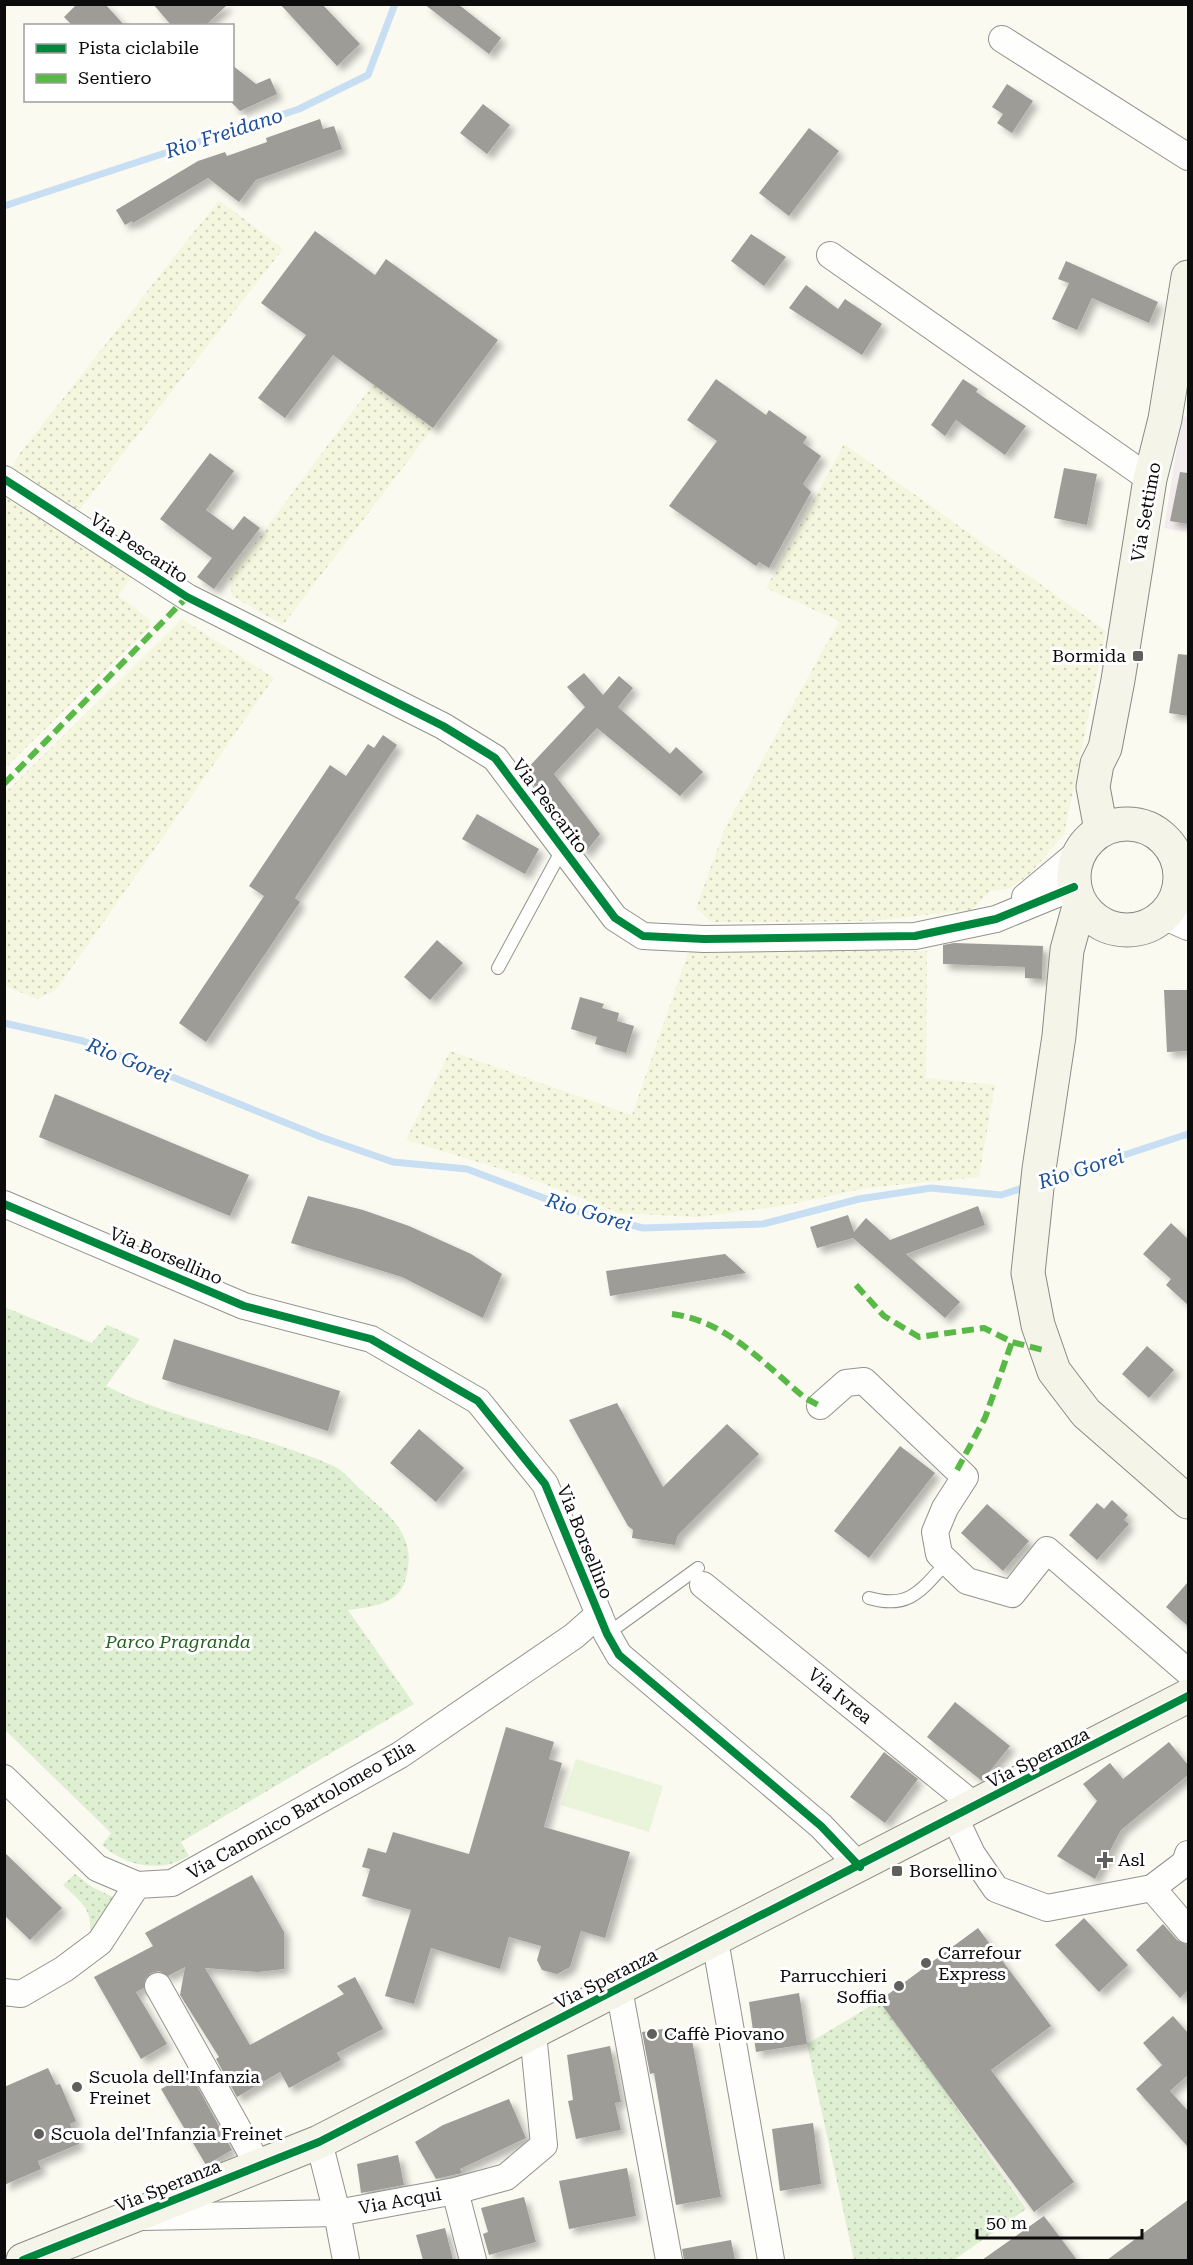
<svg xmlns="http://www.w3.org/2000/svg" width="1193" height="2265" viewBox="0 0 1193 2265" font-family="'Roboto Serif',serif">
<style>
.industrial{fill:#f2ecee}
.farmland{fill:url(#farmland-dots)}
.green{fill:url(#green-dots)}
.pitch{fill:#eaf4db}
.lines{fill:none;stroke-linecap:round;stroke-linejoin:round}
.stream{stroke:#c8def2;stroke-width:7}
.building{fill:#9d9c97;filter:url(#shadow)}
.lane-casing{stroke:#93938f;stroke-width:14}
.street-casing{stroke:#93938f;stroke-width:28}
.secondary-casing{stroke:#8a8a86;stroke-width:35}
.lane{stroke:#fefefd;stroke-width:12}
.street{stroke:#fefefd;stroke-width:26}
.secondary{stroke:#f4f4e9;stroke-width:33}
.quiet{stroke:#58b947;stroke-width:6;stroke-dasharray:12 6;stroke-linecap:butt}
.cycleway-casing{stroke:#fff;stroke-width:11}
.cycleway{stroke:#00873e;stroke-width:8}
.poi-dot{fill:#5f5f5c;stroke:#fff;stroke-width:2}
.labels{text-anchor:middle;stroke-width:6;stroke-linejoin:round;paint-order:stroke}
.street-label{font-size:18px;fill:#0c0c0c;stroke:#fff}
.poi-label{font-size:18px;fill:#0c0c0c;stroke:#fff;text-anchor:start}
.park-label{font-size:18px;font-style:italic;fill:#246120;stroke:#fff}
.water-label{font-size:20px;font-style:italic;fill:#1b4f99;stroke:#fff}
</style>
<defs>
<pattern id="farmland-dots" width="8" height="8" patternUnits="userSpaceOnUse" patternTransform="scale(1.5)"><rect width="8" height="8" fill="#f5f6de"/><path d="M2 2h.1M6 6h.1" fill="none" stroke="#d1d2bd" stroke-width="1.8" stroke-linecap="round"/></pattern>
<pattern id="green-dots" width="8" height="8" patternUnits="userSpaceOnUse" patternTransform="scale(1.5)"><rect width="8" height="8" fill="#dff0d2"/><path d="M2 2h.1M6 6h.1" fill="none" stroke="#becdb3" stroke-width="1.8" stroke-linecap="round"/></pattern>
<filter id="shadow"><feDropShadow dx="5.5" dy="5.5" stdDeviation="3" flood-color="#0004"/></filter>
</defs>
<rect width="100%" height="100%" fill="#fafaf1"/>
<path class="industrial" d="M1182 416 1188 417V532L1164 528Z"/>
<path class="farmland" d="M219 200 283 249 77 513 11 469 20 453Z
M373 384 433 428 283 625 232 596 230 577Z
M844 444 1106 631 1064 834 1028 876 1010 888 991 891 971 910 869 921 711 922 696 908 725 828 839 621 766 588Z
M5 493 132 577 118 595 151 621 149 628 5 768Z
M182 619 274 678 56 990 37 999 5 986V793Z
M689 950 927 951 926 1078 995 1085 979 1177 866 1188 788 1205 697 1217 619 1213 524 1176 406 1140 450 1051 632 1115Z"/>
<path class="green" d="M4 1307 92 1343 107 1325 140 1339 106 1386C178 1422 260 1434 334 1466 344 1471 353 1483 361 1490 391 1517 419 1536 405 1581 397 1606 369 1607 348 1610L414 1704 181 1842 189 1856C161 1873 127 1867 102 1845L111 1833 5 1730Z
M75 1874 92 1887 113 1897 110 1908 89 1939C94 1910 83 1904 63 1885Z
M879 2001 937 2080 1026 2209 954 2260H854L807 2044Z"/>
<path class="pitch" d="M576 1759 663 1786 649 1832 561 1805Z"/>
<g class="lines">
<path class="stream" d="M4 206 299 109 368 75 395 4
M4 1023 83 1041 321 1137 393 1162 467 1169 583 1213 643 1228 763 1224 859 1199 931 1188 1001 1195 1029 1186
M1048 1180 1188 1134"/>
</g>
<path class="building" d="M77 4H105L125 26H73L64 17Z
M153 4H228L205 26H172Z
M280 4H322L360 44 337 66Z
M424 4H458L501 38 489 54Z
M232 65 256 84 270 78 277 94 240 111 232 103Z
M1007 84 1033 101 1012 133 997 123 1003 114 992 107Z
M483 104 510 125 487 154 460 133Z
M320 119 323 129 334 126 342 149 256 180 239 202 208 178 133 223 132 221 125 225 116 210 198 161 225 152 227 156 267 142 266 138Z
M809 128 839 151 789 216 759 193Z
M315 231 375 275 386 259 498 340 433 428 333 355 285 418 258 398 306 335 261 303Z
M751 234 786 257 764 286 731 261Z
M1066 261 1158 302 1149 323 1092 298 1077 330 1052 319 1069 283 1058 279Z
M806 285 838 309 845 299 882 324 862 355 789 308Z
M716 379 766 415 769 410 807 437 803 443 821 456 803 484 811 492 769 568 759 562 756 566 669 506 717 441 687 420Z
M963 379 978 389 976 392 1026 426 1005 455 956 420 945 436 931 425Z
M210 453 234 471 206 510 233 530 244 516 260 528 214 589 197 577 212 558 160 519Z
M1064 468 1097 474 1087 525 1054 518Z
M1180 472 1188 473V524L1170 521Z
M1178 654 1188 655V716L1169 713Z
M584 673 603 695 619 676 633 688 618 707 670 754 676 747 703 772 680 796 597 728 554 774 600 834 585 853 524 772 585 707 567 687Z
M383 735 397 745 295 898 300 902 206 1042 179 1023 264 896 249 886 330 765 346 776 368 744 374 748Z
M477 814 539 849 525 874 462 839Z
M437 940 463 963 430 1000 404 977Z
M954 943 1043 946 1042 979 1025 978V967L943 964V945Z
M1164 990H1188V1051L1167 1052Z
M580 997 604 1004 602 1008 619 1013 617 1021 634 1026 626 1053 595 1044 597 1037 571 1029Z
M55 1094 249 1175 230 1216 39 1137Z
M308 1196 363 1210 409 1226 471 1254 502 1274 483 1318 402 1277 291 1243Z
M978 1206 985 1225 906 1254 960 1302 945 1318 853 1238 817 1248 810 1227 848 1215 854 1232 866 1218 890 1240Z
M1171 1223 1188 1239V1305L1166 1285 1171 1279 1143 1254Z
M725 1254 746 1273 610 1296 606 1271Z
M174 1339 340 1391 328 1431 162 1379Z
M1147 1346 1174 1370 1149 1398 1122 1374Z
M617 1403 663 1487 727 1424 759 1454 678 1535 675 1545 632 1538 633 1530 628 1526 569 1420Z
M419 1429 464 1468 436 1502 390 1463Z
M900 1446 935 1473 869 1558 834 1531Z
M1112 1500 1128 1515 1124 1520 1129 1524 1097 1560 1069 1535 1097 1503 1104 1509Z
M987 1504 1029 1541 1003 1571 961 1533Z
M1188 1582V1626L1166 1607Z
M955 1702 1010 1746 982 1781 927 1737Z
M506 1727 554 1742 549 1759 562 1763 544 1827 630 1852 605 1938 581 1931 570 1967 557 1974 542 1970 537 1960 541 1946 509 1937 500 1969 431 1948 414 2004 385 1996 411 1910 362 1896 370 1869 362 1867 368 1848 386 1853 393 1832 469 1854Z
M1169 1742 1188 1765V1775L1121 1830 1095 1879 1057 1856 1097 1801 1083 1784 1110 1763 1123 1779Z
M884 1752 918 1779 885 1823 850 1797Z
M4 1852 62 1908 30 1940 4 1915Z
M252 1875 284 1932V1969L258 1972 205 1968 250 2045 344 1994 337 1986 355 1977 383 2029 337 2053 341 2060 289 2088 280 2072 237 2097 216 2059 219 2057 180 1995 185 1967 168 1976 159 1971 151 1973 145 1979 144 1988 136 1992 167 2044 141 2059 94 1977 153 1946 145 1933Z
M1084 1918 1128 1965 1099 1992 1055 1945Z
M1163 1924 1177 1940 1188 1945V1990L1180 1998 1136 1950Z
M978 1928 1051 2026 991 2070 1074 2182 1034 2212 879 2001Z
M799 1993 807 2044 756 2052 749 2002Z
M1173 2016 1188 2033V2075L1170 2091 1188 2111V2147L1136 2089 1162 2065 1143 2043Z
M670 2028V2034L679 2032 681 2042 692 2040 721 2197 676 2205 654 2073 650 2074 642 2032Z
M610 2046 621 2102 615 2103 621 2130 576 2139 568 2101 573 2100 567 2055Z
M48 2068 56 2085 60 2084 76 2121 70 2124 79 2144 38 2161 41 2169 4 2185V2087Z
M190 2073 232 2150 206 2165 161 2089Z
M509 2099 526 2138 460 2169 462 2173 436 2179 415 2142 443 2125Z
M813 2123 821 2184 780 2191 772 2129Z
M398 2155 404 2185 361 2193 357 2164Z
M627 2168 636 2216 569 2229 559 2181Z
M524 2197 536 2242 489 2255 483 2234 488 2232 481 2208Z
M1188 2200V2260H1107Z
M1044 2216 1077 2260H982Z
M445 2228 453 2260H423L416 2235Z
M731 2240 735 2260H684L682 2249Z"/>
<g class="lines">
<g class="lane-casing">
<path id="lane" d="M498 968 563 848
M869 1598C910 1610 922 1589 947 1562
M607 1634 698 1568"/>
</g>
<g class="street-casing">
<path id="street" d="M1002 39 1188 157
M830 255 1150 479
M4 479 187 597 443 726 495 758 615 918 643 936 704 939 915 936 996 919 1074 887
M1178 892 1188 904
M1025 897 1080 851
M1163 916 1188 927
M4 1204 244 1306 371 1339 478 1401 545 1484 607 1634 619 1655 821 1826 860 1867
M820 1406 846 1383 864 1381 965 1477 945 1508 935 1532 939 1554 967 1581 1012 1594 1047 1550 1188 1672
M703 1585 976 1807
M4 1778 97 1868 137 1885 172 1883 400 1755 574 1636 599 1614
M955 1818 972 1854 996 1889 1047 1908 1152 1888 1185 1863 1188 1854
M1152 1888 1188 1930
M715 1940 771 2260
M158 1986 258 2165
M619 1989 669 2260
M4 1992 21 1994 64 1969 100 1942 137 1885
M319 2142 337 2213 346 2260
M455 2191 473 2260
M142 2217 337 2213 455 2191 506 2177 544 2145 533 2033"/>
</g>
<g class="secondary-casing">
<path id="secondary" d="M1074 877a53 53 0 1 1 106 0a53 53 0 1 1-106 0Z
M1101 830 1093 787 1097 764 1105 748 1118 680 1150 479 1165 419 1188 277
M1080 903 1067 950 1059 1036 1039 1169 1028 1273 1038 1325 1054 1371 1086 1413 1188 1502
M23 2260 319 2142 1188 1696"/>
</g>
<use href="#lane" class="lane"/>
<use href="#street" class="street"/>
<use href="#secondary" class="secondary"/>
<path class="quiet" d="M4 784 187 597
M856 1285 884 1316 919 1337 984 1328 1012 1342 1047 1351
M672 1314C727 1321 764 1364 805 1398L820 1406
M957 1470 985 1418 1012 1342"/>
<g class="cycleway-casing">
<path id="cycleway" d="M4 479 187 597 443 726 495 758 615 918 643 936 704 939 915 936 996 919 1074 887
M4 1204 244 1306 371 1339 478 1401 545 1484 607 1634 619 1655 821 1826 860 1867
M23 2260 319 2142 1188 1696"/>
</g>
<use href="#cycleway" class="cycleway"/>
</g>
<g class="poi-dot">
<rect x="1132" y="650" width="12" height="12" rx="3"/>
<path d="M1102 1851h6v6h6v6h-6v6h-6v-6h-6v-6h6z"/>
<rect x="891" y="1865" width="12" height="12" rx="3"/>
<circle cx="926" cy="1963" r="6"/>
<circle cx="899" cy="1986" r="6"/>
<circle cx="652" cy="2034" r="6"/>
<circle cx="77" cy="2087" r="6"/>
<circle cx="39" cy="2134" r="6"/>
</g>
<g class="labels">
<g class="street-label">
<text transform="translate(1146 512) rotate(-80)" y="6">Via Settimo</text>
<text transform="translate(139 548) rotate(33)" y="6">Via Pescarito</text>
<text transform="translate(550 806) rotate(53)" y="6">Via Pescarito</text>
<text transform="translate(166 1256) rotate(23)" y="6">Via Borsellino</text>
<text transform="translate(585 1542) rotate(68)" y="6">Via Borsellino</text>
<text transform="translate(840 1696) rotate(39)" y="6">Via Ivrea</text>
<text transform="translate(1038 1758) rotate(-27)" y="6">Via Speranza</text>
<text transform="translate(301 1810) rotate(-30)" y="6">Via Canonico Bartolomeo Elia</text>
<text transform="translate(606 1979) rotate(-27)" y="6">Via Speranza</text>
<text transform="translate(168 2186) rotate(-22)" y="6">Via Speranza</text>
<text transform="translate(400 2201) rotate(-10)" y="6">Via Acqui</text>
</g>
<g class="poi-label">
<text x="1126" y="662" text-anchor="end">Bormida</text>
<text x="1118" y="1866">Asl</text>
<text x="909" y="1877">Borsellino</text>
<text x="938" y="1959">Carrefour<tspan x="938" dy="21">Express</tspan></text>
<text x="887" y="1982" text-anchor="end">Parrucchieri<tspan x="887" dy="21">Soffia</tspan></text>
<text x="664" y="2040">Caffè Piovano</text>
<text x="89" y="2083">Scuola dell'Infanzia<tspan x="89" dy="21">Freinet</tspan></text>
<text x="51" y="2140">Scuola del'Infanzia Freinet</text>
</g>
<g class="park-label">
<text x="178" y="1648">Parco Pragranda</text>
</g>
<g class="water-label">
<text transform="translate(224 133) rotate(-18)" y="7">Rio Freidano</text>
<text transform="translate(129 1060) rotate(22)" y="7">Rio Gorei</text>
<text transform="translate(1081 1169) rotate(-18)" y="7">Rio Gorei</text>
<text transform="translate(589 1212) rotate(17)" y="7">Rio Gorei</text>
</g>
</g>
<rect width="1193" height="2265" fill="none" stroke="#0c0c0c" stroke-width="12"/>
<rect x="24" y="24" width="210" height="78" fill="#ffffff" stroke="#9e9e9e" stroke-width="1.5"/>
<rect x="36" y="44" width="30" height="9" fill="#00873e" stroke="#9e9e9e" stroke-width="1.5"/>
<text x="78" y="54" font-size="18" fill="#0c0c0c">Pista ciclabile</text>
<rect x="36" y="74" width="30" height="9" fill="#58b947" stroke="#9e9e9e" stroke-width="1.5"/>
<text x="78" y="84" font-size="18" fill="#0c0c0c">Sentiero</text>
<path d="M977 2229v9h165v-9" fill="none" stroke="#0c0c0c" stroke-width="3"/>
<text x="986" y="2229" font-size="18" fill="#0c0c0c" stroke="#ffffff" stroke-width="4.5" paint-order="stroke">50 m</text>
</svg>
